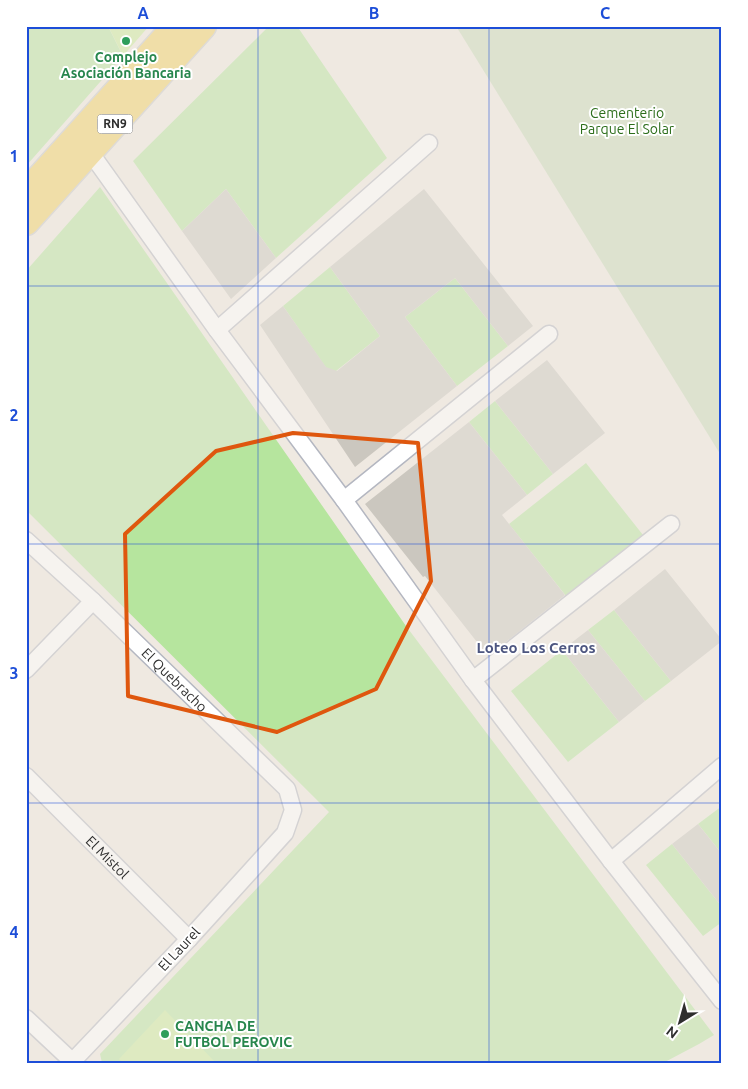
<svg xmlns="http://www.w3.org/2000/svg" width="748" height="1089" viewBox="0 0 748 1089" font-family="Ubuntu,sans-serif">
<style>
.green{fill:#b6e59e}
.cemetery{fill:#c8d9b8}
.pitch{fill:#c9ec9a}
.building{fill:#cbc7bf}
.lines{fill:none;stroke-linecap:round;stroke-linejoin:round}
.minor-casing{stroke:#b4b7c1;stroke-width:19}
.primary-casing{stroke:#c9c9c9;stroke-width:29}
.minor{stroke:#fff;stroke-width:16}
.primary{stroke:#f2d163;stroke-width:26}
.marked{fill:none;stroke:#df570e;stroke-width:4;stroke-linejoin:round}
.grid{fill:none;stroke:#1d4ed8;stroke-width:1;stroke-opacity:0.55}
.leisure-dot{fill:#2e9e5b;stroke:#fff;stroke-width:2}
.labels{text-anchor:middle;stroke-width:4;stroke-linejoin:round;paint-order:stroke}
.shield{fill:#fff;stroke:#6d6d6d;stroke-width:1}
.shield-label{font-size:12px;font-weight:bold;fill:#2e2e2e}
.leisure-label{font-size:14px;font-weight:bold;fill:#27864d;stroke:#fff}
.park-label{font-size:14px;fill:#2c6e1b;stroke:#fff}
.street-label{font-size:14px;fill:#2e2e2e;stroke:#fff}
.neighbourhood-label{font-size:15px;font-weight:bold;fill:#4d5680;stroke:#fff}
.neatline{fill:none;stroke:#1d4ed8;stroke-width:2}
.grid-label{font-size:16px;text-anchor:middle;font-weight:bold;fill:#1d4ed8}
</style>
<rect width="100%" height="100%" fill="#efe9e1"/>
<path class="green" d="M26 26H108L123 56 26 166Z
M269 26H297L387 158 276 258 226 189 182 231 133 161Z
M100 187 406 626 714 1035 699 1044 663 1063H102L100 1054 329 812 26 510V271Z
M330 267 380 336 331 375 283 306Z
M455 278 508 346 457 386 405 317Z
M495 401 553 474 527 495 469 422Z
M586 463 643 535 566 596 509 524Z
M614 610 671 681 645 701 588 630Z
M562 650 619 722 568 762 511 691Z
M722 806V854L698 824Z
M672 844 722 907V922L703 936 646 865Z"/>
<path class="cemetery" d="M456 26H722V457Z"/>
<path class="pitch" d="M108 26H149L123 56Z
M165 1010 216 1063H123L119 1059Z"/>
<path class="building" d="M226 189 276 258 231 299 182 231Z
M424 189 533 326 508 346 455 278 405 317 457 386 355 467 260 325 283 306 326 367 337 371 380 336 330 267Z
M547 360 605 433 553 474 495 401Z
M469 422 527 495 502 515 565 595 488 656 425 576 423 577 365 504Z
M665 569 722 640V641L671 681 614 610Z
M588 630 645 701 619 722 562 650Z
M698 824 722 854V907L672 844Z"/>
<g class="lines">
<g class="minor-casing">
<g id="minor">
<path d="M90 152 217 330 344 500 473 680 611 861 722 1001"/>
<path d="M217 330 429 143"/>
<path d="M344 500 549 334"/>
<path id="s1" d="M26 540 93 601 287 789 293 810 285 833 189 939 71 1063"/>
<path d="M26 670 93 601"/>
<path d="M473 680 671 524"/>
<path id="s2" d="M26 776 189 939"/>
<path d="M611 861 722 766"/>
<path d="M26 1018 74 1063"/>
</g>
</g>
<g class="primary-casing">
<path id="primary" d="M26 193 176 26
M26 222 203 26"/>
</g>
<use href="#minor" class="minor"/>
<use href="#primary" class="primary"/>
</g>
<path d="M0 0H748V1089H0ZM293 433 418 443 431 581 376 689 277 732 128 696 125 534 216 451Z" fill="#efe9e1" fill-opacity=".55" fill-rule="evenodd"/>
<path class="marked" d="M293 433 418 443 431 581 376 689 277 732 128 696 125 534 216 451Z"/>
<path class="grid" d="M258 26V1063M489 26V1063M26 286H722M26 544H722M26 803H722"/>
<g class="leisure-dot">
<circle cx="126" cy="41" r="5"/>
<circle cx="165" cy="1034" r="5"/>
</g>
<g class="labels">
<rect class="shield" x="97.5" y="114.5" width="35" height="19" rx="4"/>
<g class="shield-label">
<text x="115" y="128">RN9</text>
</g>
<g class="leisure-label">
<text x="126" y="62">Complejo<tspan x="126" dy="16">Asociación Bancaria</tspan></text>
<text x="175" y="1031" text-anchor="start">CANCHA DE<tspan x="175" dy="16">FUTBOL PEROVIC</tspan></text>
</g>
<g class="park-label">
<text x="627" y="118">Cementerio<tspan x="627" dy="16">Parque El Solar</tspan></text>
</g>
<g class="street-label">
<text dy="5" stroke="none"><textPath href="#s1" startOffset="204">El Quebracho</textPath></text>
<text dy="5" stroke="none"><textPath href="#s2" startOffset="115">El Mistol</textPath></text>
<text transform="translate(179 949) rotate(-47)" y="5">El Laurel</text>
</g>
<g class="neighbourhood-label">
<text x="536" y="653">Loteo Los Cerros</text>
</g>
</g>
<rect width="748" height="1089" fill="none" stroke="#ffffff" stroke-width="55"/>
<g transform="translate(680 1022) rotate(217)" stroke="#ffffff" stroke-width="4" paint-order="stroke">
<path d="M0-4L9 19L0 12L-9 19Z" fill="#2e2e2e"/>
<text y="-8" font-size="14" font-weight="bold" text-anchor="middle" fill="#2e2e2e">N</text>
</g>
<rect x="28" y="28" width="692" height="1034" class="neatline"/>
<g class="grid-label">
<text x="143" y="19">A</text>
<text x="374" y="19">B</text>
<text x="605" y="19">C</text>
<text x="14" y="162">1</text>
<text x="14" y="421">2</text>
<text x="14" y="679">3</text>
<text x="14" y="938">4</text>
</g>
</svg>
